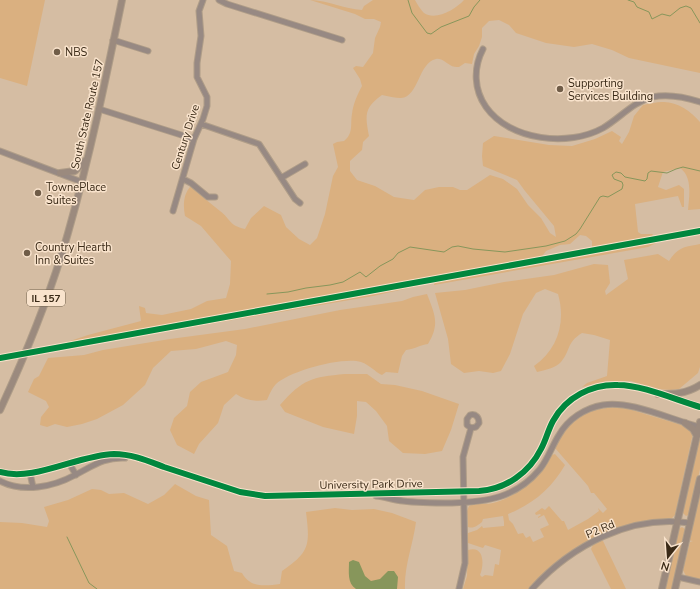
<svg xmlns="http://www.w3.org/2000/svg" width="700" height="589" viewBox="0 0 700 589" font-family="'Nunito Sans',sans-serif">
<style>
.green{fill:#dab080}
.water{fill:#87965b}
.lines{fill:none;stroke-linecap:round;stroke-linejoin:round}
.stream{stroke:#87965b;stroke-width:1}
.minor-casing{stroke:#af9d88;stroke-width:7}
.major-casing{stroke:#af9d88;stroke-width:8}
.minor{stroke:#978983;stroke-width:5}
.major{stroke:#9b8a7e;stroke-width:6}
.cycleway-casing{stroke:#f9e3cc;stroke-width:8}
.cycleway{stroke:#00873e;stroke-width:6}
.poi-dot{fill:#705d48;stroke:#f9e3cc;stroke-width:1.5}
.labels{text-anchor:middle;stroke-width:3;stroke-linejoin:round;paint-order:stroke}
.shield{fill:#f9e3cc;stroke:#73624d;stroke-width:1}
.shield-label{font-size:10px;font-weight:bold;fill:#3a2a17}
.poi-label{font-size:11px;fill:#3a2a17;stroke:#f9e3cc;text-anchor:start}
.street-label{font-size:11px;fill:#3a2a17;stroke:#f9e3cc}
</style>
<rect width="100%" height="100%" fill="#d5bda3"/>
<path class="green" d="M0 0H45L27 86 0 78Z
M310 0C328 0 344 9 362 10L364 6 373 0H415C417 4 421 10 424 13 436 21 456 9 464 0H700V73L629 58 612 50 592 44 574 47 546 43 516 33 509 25 499 20 489 21 482 28V37L479 46 474 54 472 64 465 63 459 67C456 67 453 67 450 65 446 63 442 58 436 59 418 63 419 97 401 98 395 98 388 96 382 95 364 108 365 115 369 136L363 142 362 150 350 161V171L357 180 375 186 394 197 414 200 425 190 439 187H453L460 190H467L490 175 503 179 517 189 528 205 541 218 550 233 556 237 554 226 525 191 517 180 483 166 482 156 483 143 494 136 549 145 572 146 595 139 612 131 621 137 619 141 622 144 629 132 634 116 643 105C649 104 656 102 662 102 676 101 691 111 700 122V209L688 210C689 197 693 177 680 168L663 172 658 187 666 190 679 185 684 189V207H682L678 196 635 204 638 232 641 234H653L652 236 592 247V241L586 236 580 235 570 244 560 245 546 251 538 262 658 242 648 247 434 285 435 281 430 276 422 279 418 286 373 296 99 343H64L88 335 141 321 139 306 145 308 146 313 162 315 191 309 207 301 226 298 230 284 231 261 201 226 185 216C183 206 183 194 191 186 200 195 210 203 220 211 231 219 228 225 245 229L251 218 264 206 281 215 286 227 299 239 310 245 317 238 325 214 333 176 338 167 333 144 337 142 344 141C354 133 350 124 352 114 353 105 357 95 362 86L360 79 353 68 356 66 363 67 373 53 375 38 380 27 381 22 374 19H365L355 14Z
M700 244V367L698 373 679 389 671 390 657 389 631 381H607L582 387 587 383 607 376 610 340 594 335 582 333C566 343 571 350 561 362 556 368 545 370 537 372L534 366C558 349 566 322 558 294L545 289 536 293 523 314 510 354 501 371 493 373 479 371 464 373 451 364 448 339 435 293 465 290 504 282 554 275 594 264 608 265 610 283 605 291 606 295 628 279 624 260 658 254 669 261C678 247 684 247 700 244Z
M427 294C435 315 440 324 428 344 420 345 415 349 406 350L402 356 398 373 386 372 382 375C375 372 370 365 361 362 344 356 289 371 276 384 272 388 269 395 267 400 255 402 245 400 236 394L224 405 218 423 199 444 194 454 177 445 170 430 174 418 187 406 190 392 201 382 228 372 236 355 237 345 226 341 196 349 171 351 153 368 145 385 123 405 97 419 82 424 67 427 55 424 47 427 40 425 41 417 49 407 46 401 28 392 34 379 39 376 48 358 84 355 103 350 170 339 245 329 340 310 402 301 413 297Z
M345 374H367L381 384 395 385 422 391 459 404 451 430 442 451 425 454 403 453 389 441 387 426 376 411 366 402 357 401V416L354 434 323 427 285 412 280 405C303 379 312 377 345 374Z
M617 407 632 410 688 427 693 433 675 515 671 519 644 522 598 535 580 546 546 571 529 589H463L467 576 468 550C485 545 484 566 480 575L482 577 485 575 493 576 495 564 499 565 501 550 485 545 483 548 468 543V533L477 530 482 526 483 528 504 526V522L503 516 483 519 482 522C478 525 474 529 468 527L467 511 469 506C476 502 485 505 493 503 519 496 538 478 552 455L555 454 565 465C552 488 533 504 508 514L509 520 513 524 518 534 523 533 526 538 530 536 533 542 544 537 540 529 549 525 544 515 538 518V517L541 515 540 514 536 515 535 513 542 508 545 510 549 506 562 521H564L568 530 588 519 599 511 598 508 603 513 607 509 594 493H591L588 486 555 448C557 443 560 439 563 434 577 413 592 409 617 407Z
M700 436V469L690 514 686 516 682 512Z
M700 479V579L686 576 683 570 690 542 693 541 687 540Z
M175 484 196 496 209 500 211 535 227 546 234 571 242 573C250 588 265 586 280 584L282 571C310 552 310 545 306 512L335 508 352 510 374 509 392 513 416 522C413 545 404 566 405 589H0V522L22 523 47 527 49 521 44 507 68 500 92 489 101 490 109 494 124 493 148 504 164 495Z
M682 527 686 530 673 589H665L676 540 677 538 678 529Z
M600 541H603L604 543 626 589H611L591 549 593 545Z"/>
<path class="water" d="M353 560 359 562 365 576 371 581 380 579 388 571H394L398 577 397 589H356C347 583 349 572 349 562Z"/>
<g class="lines">
<path class="stream" d="M408 0 412 13 427 33 431 34 441 27 469 16 474 7 480 0
M628 0 634 2 637 7 649 12 652 19 662 14 670 16 680 8 686 6 691 8 700 23
M267 294 288 292 306 288 330 285 343 282 360 272 366 277 380 266 393 259 398 253 410 247 444 252 452 247 458 246 473 249 505 252 546 246 565 241 576 234 580 229 600 197 603 196 608 197 622 189 623 185 622 182 614 179 612 175 616 172 621 173 625 177 645 181 647 179 648 173 651 171 667 173 676 169 683 167 700 171
M67 537 89 583 97 589"/>
<g class="minor-casing">
<path id="minor" d="M219 0 227 4 342 40
M113 40 148 51
M483 49C473 68 474 90 486 107 510 141 569 147 603 128 620 118 633 102 652 97 668 94 685 97 700 102
M99 109 194 139
M201 124 259 144 295 199 300 203
M0 151 82 182
M281 178 305 164
M183 179 191 183 208 197H215
M173 211 194 139 203 119 207 106V97L197 77V63L201 36 199 11 203 0
M69 463 76 475
M0 472C34 482 78 455 114 454 132 454 148 461 164 467 189 475 215 484 240 492L265 496 479 491C506 489 529 473 541 449 546 440 548 430 553 421 566 397 592 384 618 385 642 385 676 400 700 407
M30 473 33 487
M0 481C23 493 53 487 75 475 93 466 104 457 125 458
M376 496C385 497 394 500 403 501 419 503 436 503 452 503 487 502 516 498 540 469 548 459 552 446 559 435 568 419 585 408 603 405 631 400 671 420 700 427
M678 577 700 582
M459 589 465 563 463 457 471 428 476 427 479 423C479 418 476 413 470 415L467 419V425L471 428
M532 589C571 546 630 514 690 523"/>
</g>
<g class="major-casing">
<path id="major" d="M60 173 75 171 87 159
M658 394C674 394 686 394 700 385
M0 410C26 354 51 293 68 233 90 156 106 78 122 0
M685 423 693 429 697 436
M662 589 700 422
M675 589 700 479"/>
</g>
<use href="#minor" class="minor"/>
<use href="#major" class="major"/>
<g class="cycleway-casing">
<path id="cycleway" d="M0 358 700 231
M0 472C34 482 78 455 114 454 132 454 148 461 164 467 189 475 215 484 240 492L265 496 479 491C506 489 529 473 541 449 546 440 548 430 553 421 566 397 592 384 618 385 642 385 676 400 700 407"/>
</g>
<use href="#cycleway" class="cycleway"/>
</g>
<g class="poi-dot">
<circle cx="57" cy="52" r="4"/>
<circle cx="560" cy="89" r="4"/>
<circle cx="38" cy="193" r="4"/>
<circle cx="27" cy="253" r="4"/>
</g>
<g class="labels">
<rect class="shield" x="27" y="290" width="38" height="16" rx="3"/>
<g class="shield-label">
<text x="46" y="302">IL 157</text>
</g>
<g class="poi-label">
<text x="65" y="56">NBS</text>
<text x="568" y="87">Supporting<tspan x="568" dy="13">Services Building</tspan></text>
<text x="46" y="191">TownePlace<tspan x="46" dy="13">Suites</tspan></text>
<text x="35" y="251">Country Hearth<tspan x="35" dy="13">Inn &amp; Suites</tspan></text>
</g>
<g class="street-label">
<text transform="translate(87 114) rotate(-77)" y="4">South State Route 157</text>
<text transform="translate(185 137) rotate(-72)" y="4">Century Drive</text>
<text transform="translate(371 484) rotate(-1)" y="4">University Park Drive</text>
<text transform="translate(600 529) rotate(-23)" y="4">P2 Rd</text>
</g>
</g>
<g transform="translate(668 557) rotate(197)" stroke="#f9e3cc" stroke-width="3" paint-order="stroke">
<path d="M0-3L7 15L0 10L-7 15Z" fill="#3a2a17"/>
<text y="-6" font-size="11" font-weight="bold" text-anchor="middle" fill="#3a2a17">N</text>
</g>
</svg>
